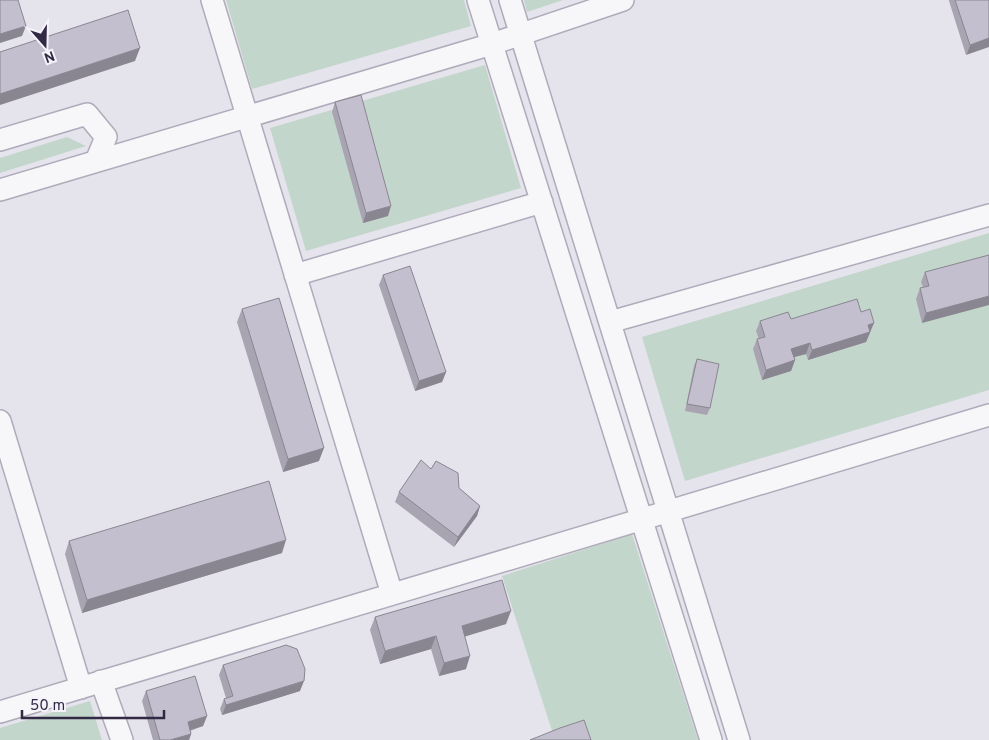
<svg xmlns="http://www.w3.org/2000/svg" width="989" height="740" viewBox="0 0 989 740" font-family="Overpass,sans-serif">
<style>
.green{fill:#c3d6cb}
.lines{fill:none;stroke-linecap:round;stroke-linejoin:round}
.minor-casing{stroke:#afabba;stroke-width:24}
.minor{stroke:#f7f6f9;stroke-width:21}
.wall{fill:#a9a4b2}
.shaded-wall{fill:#898691}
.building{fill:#c4bfcf;stroke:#898691}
</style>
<rect width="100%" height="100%" fill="#e5e3ec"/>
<path class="green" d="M226 0H464L471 26 252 89Z
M524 0H563L527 12Z
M485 65 521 188 306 251 270 128Z
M67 137 86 146 0 173V158Z
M989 233V390L685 481 642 337Z
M632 534 698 740H555L502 576Z
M90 701 102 740H0V728Z"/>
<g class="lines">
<g class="minor-casing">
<path id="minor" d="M212 0 392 594
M478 0 711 740
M510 0 739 740
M0 140 87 114 106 137 96 161
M0 190 492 44 623 0
M295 275 542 202
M610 322 989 215
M0 421 81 688
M101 681 122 740
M0 712 989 415"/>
</g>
<use href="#minor" class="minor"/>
</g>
<path class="wall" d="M949 0H989L966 55 949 1Z
M335 102 388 216 363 223 332 112Z
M989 255 922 323 916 299 920 288 923 287 921 282 925 272Z
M383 275 446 372 442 382 415 391 379 285Z
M242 309 319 461 283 472 237 322Z
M861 312 870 333 866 342 808 360 806 354 794 357 795 360 791 371 762 380 753 349 757 339H759L756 331 760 321 791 319Z
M697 359 710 408 707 415 685 411 694 366Z
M431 469 459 488 480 506 477 516 454 547 395 502 399 492Z
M69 541 282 553 82 613 65 554Z
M375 617 506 624 465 636 466 669 439 676 431 649 380 664 370 630Z
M223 665 300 691 222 715 220 709 224 699 226 698 219 675Z
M146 691 207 716 203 726 190 731 191 734 189 740H153L142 701Z"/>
<path class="shaded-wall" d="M26 26 22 36 0 43V34Z
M989 38V47L966 55 970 45Z
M140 48 135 61 0 105V94Z
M391 206 388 216 363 223 366 213Z
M989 296V305L922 323 926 313Z
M874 323 866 342 808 360 812 350 868 325Z
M810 343 806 354 787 359 791 349Z
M795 360 791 371 762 380 766 370Z
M446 372 442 382 415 391 419 381Z
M324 448 319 461 283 472 288 459Z
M480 506 477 516 454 547 458 537Z
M286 540 282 553 82 613 87 600Z
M511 611 506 624 457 639 462 626Z
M436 636 431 649 380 664 385 651Z
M470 656 466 669 439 676 444 663Z
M304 681 300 691 222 715 226 705Z
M207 716 203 726 184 732 188 722Z
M191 734 189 740H170Z"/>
<path class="building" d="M0 0H18L26 26 0 34Z
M955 0H989V38L970 45Z
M128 10 140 48 0 94V52Z
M361 95 391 206 366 213 335 102Z
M989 255V296L926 313 920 288 929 286 925 272Z
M410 266 446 372 419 381 383 275Z
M279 298 324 448 288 459 242 309Z
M857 299 861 312 870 309 874 323 868 325 870 332 812 350 810 343 791 349 795 360 766 370 757 339 765 337 760 321 788 312 791 319Z
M697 359 719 364 710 408 687 404Z
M421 460 431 469 436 461 458 473 459 488 480 506 458 537 399 492Z
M269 481 286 540 87 600 69 541Z
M502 580 511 611 462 626 470 656 444 663 436 636 385 651 375 617Z
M286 645 297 649 305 669 304 681 226 705 224 699 233 696 223 665Z
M195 676 207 716 188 722 191 734 170 740H160L146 691Z
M584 720 591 740H530L560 728Z"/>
<g transform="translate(45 45) rotate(160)" stroke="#f4f3f9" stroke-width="4" paint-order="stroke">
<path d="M0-4L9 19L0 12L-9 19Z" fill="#322945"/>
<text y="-8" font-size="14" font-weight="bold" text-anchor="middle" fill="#322945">N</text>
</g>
<path d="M22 710v8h142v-8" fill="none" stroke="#322945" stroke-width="2.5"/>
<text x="30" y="710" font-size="15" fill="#322945" stroke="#f4f3f9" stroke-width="4" paint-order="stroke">50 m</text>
</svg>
